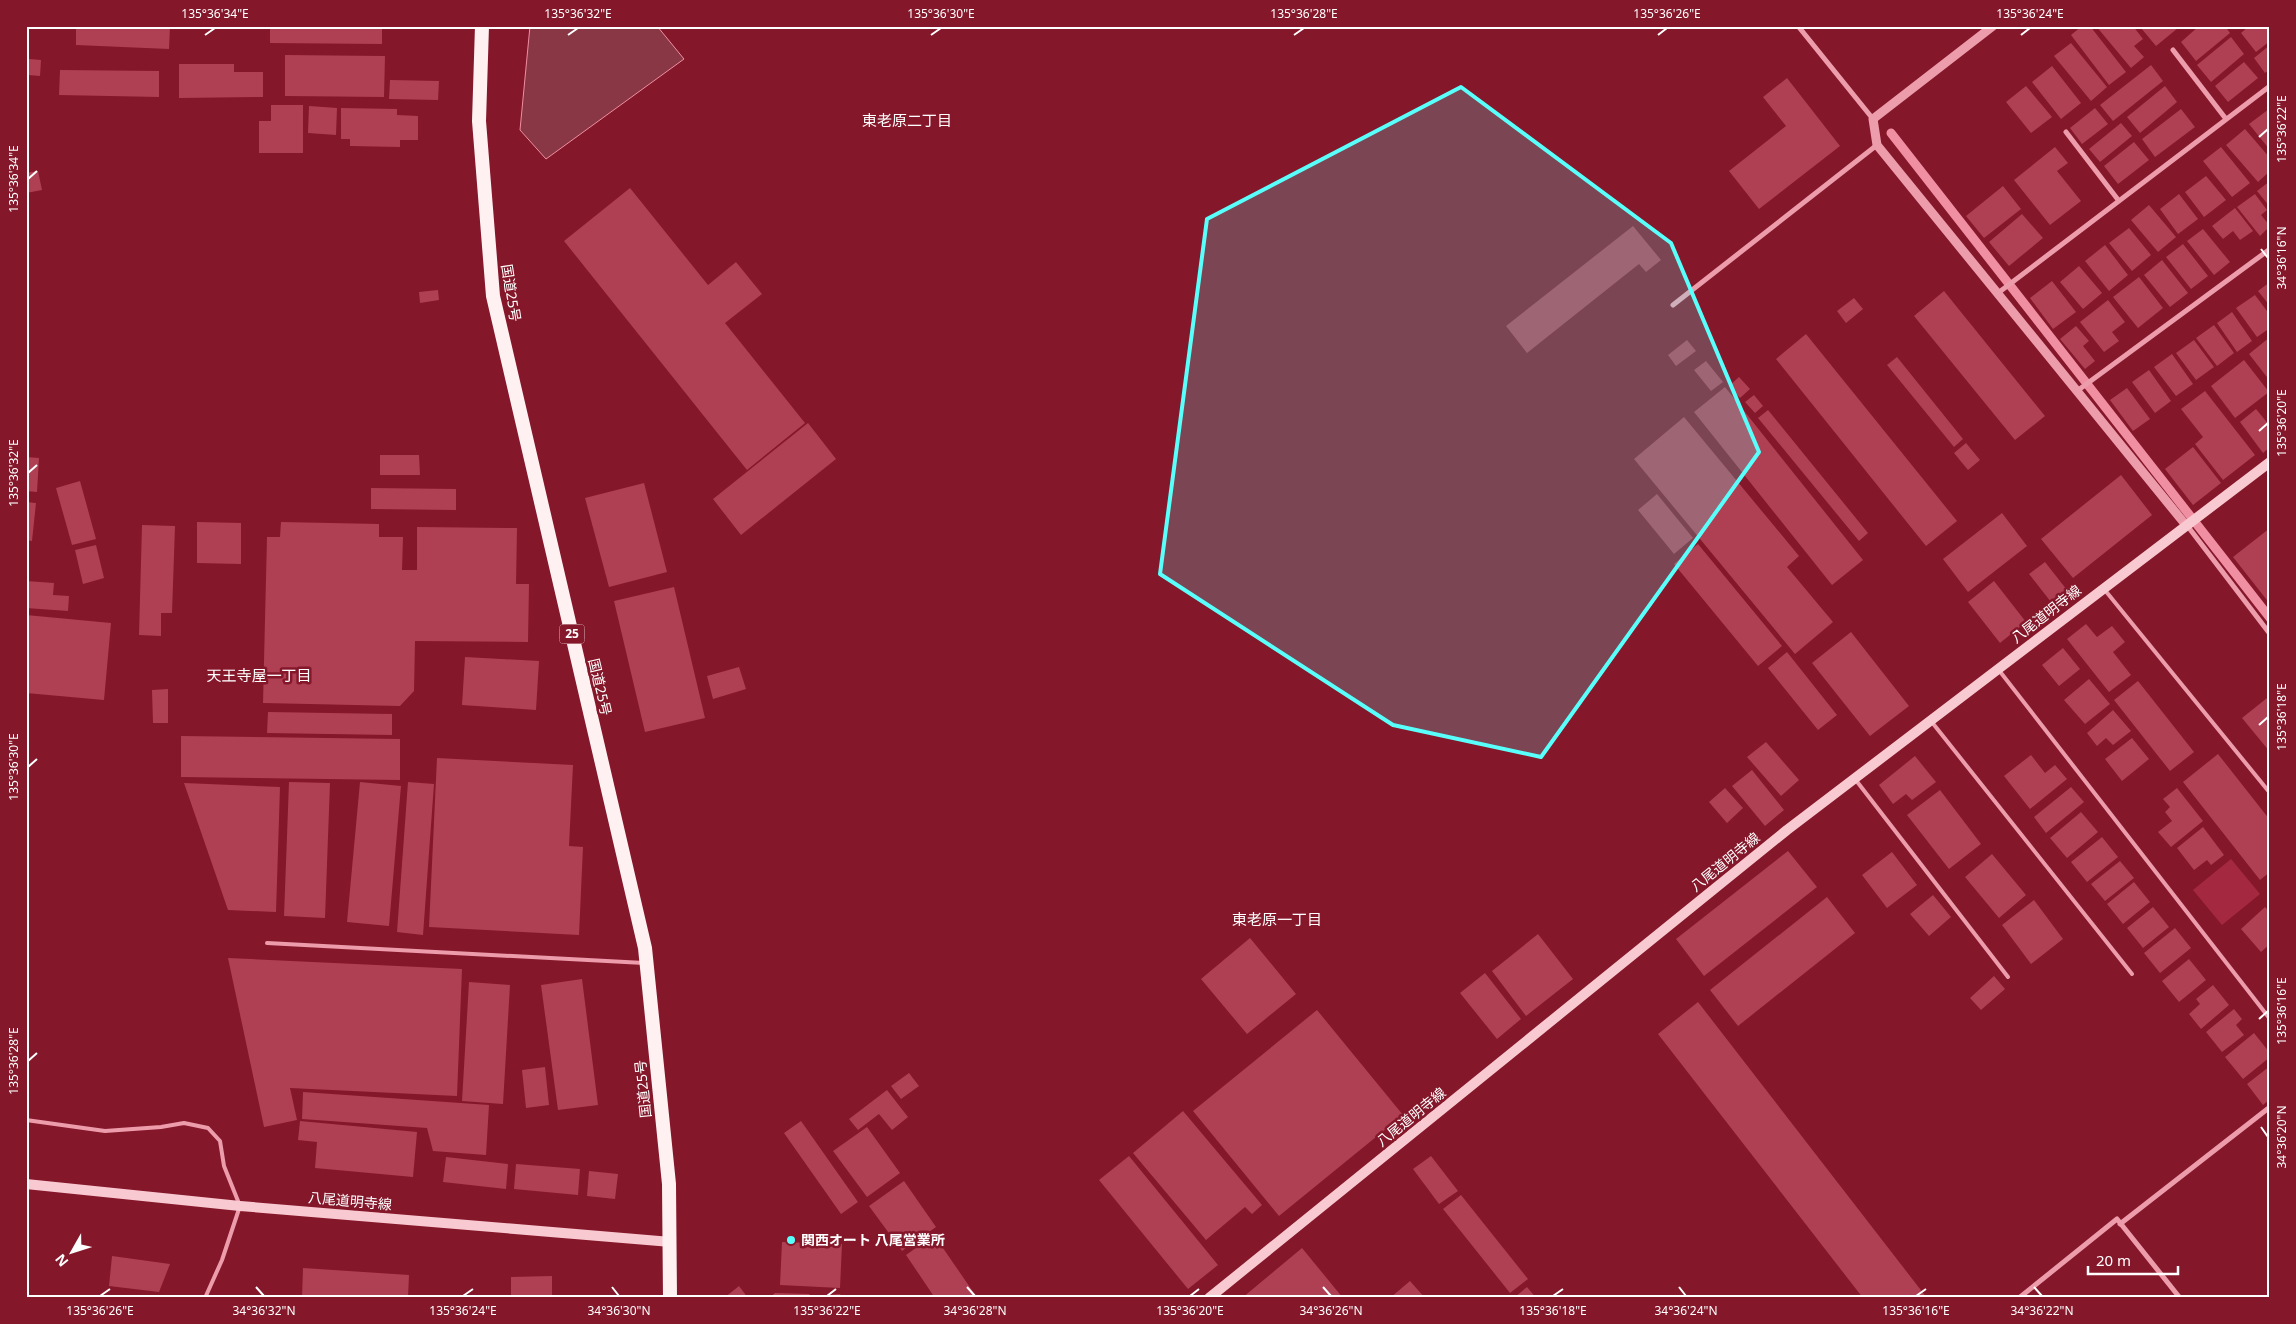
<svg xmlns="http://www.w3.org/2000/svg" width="2296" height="1324" viewBox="0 0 2296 1324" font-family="'Noto Sans','Noto Sans JP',sans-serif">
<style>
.green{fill:#a42940}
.water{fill:#893744;stroke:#f08ea2}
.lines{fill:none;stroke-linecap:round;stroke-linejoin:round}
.stream{stroke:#f08ea2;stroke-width:9}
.building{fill:#af3f53}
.service{stroke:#ed9cab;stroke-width:4}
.minor{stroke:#ed9cab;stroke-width:5}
.tertiary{stroke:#ed9cab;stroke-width:9}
.secondary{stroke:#f9c9d1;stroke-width:10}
.trunk{stroke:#fff0f2;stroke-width:14}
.marked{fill:#58fffb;fill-opacity:0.2;stroke:#58fffb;stroke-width:4;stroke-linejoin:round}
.ticks{fill:none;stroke:#fff;stroke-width:2}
.poi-dot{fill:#58fffb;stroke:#85172a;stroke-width:2}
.labels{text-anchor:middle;stroke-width:5;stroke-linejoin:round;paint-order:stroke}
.shield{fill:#85172a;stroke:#dab9bf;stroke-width:1}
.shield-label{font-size:12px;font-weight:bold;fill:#fff}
.street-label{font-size:14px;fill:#fff;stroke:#85172a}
.poi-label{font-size:14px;font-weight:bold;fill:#fff;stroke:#85172a;text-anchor:start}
.neighbourhood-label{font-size:15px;fill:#fff;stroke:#85172a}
.neatline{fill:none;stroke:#fff;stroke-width:2}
.ticks-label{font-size:12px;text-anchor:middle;fill:#fff}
</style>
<rect width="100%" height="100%" fill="#85172a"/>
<path class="green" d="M2231 859 2260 894 2222 925 2193 890Z"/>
<path class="water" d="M530 26H657L684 59 546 159 520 130Z"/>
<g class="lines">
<path class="stream" d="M1891 133 2270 618"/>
</g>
<path class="building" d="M76 26H170L169 49 76 45Z
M270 26H382V44L270 43Z
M2082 26H2090L2126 72 2109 85 2071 35Z
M2096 26H2133L2143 39 2134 46 2144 57 2131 68Z
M2143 26H2177L2178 28 2156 46 2141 28Z
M2199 26H2225L2230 33 2196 61 2181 42Z
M2249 26H2270V41L2256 52 2241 33Z
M2231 37 2244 54 2211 82 2197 65Z
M2071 43 2107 87 2091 101 2054 56Z
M2270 45V69L2265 73 2254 58Z
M285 55 385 56 384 97 285 96Z
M29 59 41 60 40 76 28 75Z
M2244 62 2258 78 2228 102 2215 86Z
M179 64H234V72H263V97L179 98Z
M2151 65 2163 81 2113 121 2100 105Z
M2052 66 2081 103 2061 119 2032 82Z
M60 70 159 71V97L59 95Z
M1787 78 1840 146 1759 209 1729 171 1786 126 1763 97Z
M390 80 439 81 438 100 389 99Z
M2026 86 2052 117 2031 133 2006 102Z
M2165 86 2177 102 2140 133 2127 117Z
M271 105H303V153H259V121H271Z
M309 106 337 108 336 135 308 133Z
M341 108 397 109V115L418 116V140H400V147L350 146V139H341Z
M2095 108 2108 124 2082 144 2070 128Z
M2181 109 2195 127 2155 157 2142 139Z
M2269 109 2270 110V150L2249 124Z
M2121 123 2132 136 2100 162 2089 149Z
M2245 129 2270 158V171L2258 182 2226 145Z
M2134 142 2149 160 2118 184 2104 166Z
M2055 147 2068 163 2057 171 2081 201 2050 225 2014 180Z
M2221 147 2250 183 2232 197 2203 161Z
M38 171 42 190 26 193V173Z
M2206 176 2226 200 2204 217 2185 192Z
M2270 181V207L2257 191Z
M2003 186 2021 209 1984 238 1966 216Z
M630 188 708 285 736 262 762 294 725 323 805 423 747 470 564 241Z
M2179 194 2198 219 2178 234 2160 209Z
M2255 194 2267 210 2261 215 2270 226 2260 236 2237 207Z
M2149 205 2176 237 2158 252 2131 220Z
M2235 208 2253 231 2240 240 2233 231 2223 239 2212 226Z
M2022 214 2043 238 2009 266 1989 242Z
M1633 226 1661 260 1646 272 1639 264 1527 353 1506 326Z
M2129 228 2151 255 2132 271 2109 243Z
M2203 229 2230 262 2214 275 2187 241Z
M2183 244 2208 276 2191 289 2166 257Z
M2105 245 2128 275 2109 291 2085 261Z
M2162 260 2188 293 2170 307 2144 275Z
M2079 266 2102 293 2083 309 2060 282Z
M2139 277 2163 308 2138 328 2113 297Z
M2052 281 2076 312 2053 329 2030 298Z
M2270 282V306L2258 291Z
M438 290 439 300 420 303 419 292Z
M1944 291 2045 416 2015 440 1914 316Z
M2255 295 2270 315V328L2257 337 2236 308Z
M1854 298 1863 309 1846 323 1837 311Z
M2108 300 2125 322 2112 332 2119 341 2104 352 2080 322Z
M2232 312 2252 341 2237 352 2217 323Z
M2214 325 2234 353 2217 366 2196 338Z
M2076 326 2089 341 2083 346 2095 361 2085 369 2060 339Z
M1806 334 1957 521 1926 546 1776 359Z
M2270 337V381L2249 354Z
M1687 340 1696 351 1676 366 1668 355Z
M2194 340 2214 367 2196 380 2176 353Z
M2172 354 2193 384 2176 396 2154 367Z
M1897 357 1963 439 1954 447 1887 365Z
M2244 360 2269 392 2235 418 2211 386Z
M1706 361 1723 382 1711 391 1694 370Z
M2149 370 2171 401 2155 413 2132 382Z
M1739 377 1750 389 1740 398 1729 386Z
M1725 387 1863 560 1832 585 1694 412Z
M2127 388 2150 419 2133 431 2110 400Z
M2205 391 2255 455 2223 480 2195 444 2203 437 2181 409Z
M1754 395 1763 406 1755 413 1745 402Z
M2256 409 2270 426V447L2263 453 2240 422Z
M1768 410 1868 533 1859 541 1758 418Z
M1684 417 1799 556 1787 567 1833 622 1795 654 1634 459Z
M808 423 836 459 741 535 713 499Z
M1966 443 1980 460 1968 470 1954 453Z
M2193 447 2221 483 2193 505 2165 469Z
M380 455H419L420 475H380Z
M26 457 39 458 37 492 26 491Z
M2121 475 2152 515 2073 578 2041 539Z
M80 481 96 539 72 545 56 488Z
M644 483 667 572 609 587 585 498Z
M371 488 456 489V510L371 509Z
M1657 494 1693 538 1674 554 1638 510Z
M26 502 36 503 32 541 26 540Z
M2002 513 2027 546 1968 592 1943 559Z
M197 522 241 523V564L197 563Z
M281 522 379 524V537H403L402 570H417V527L517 528 516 584H529L528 642 415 641 414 691 400 706 263 703 267 537H280Z
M142 525 175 526 172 613H161V636L139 635Z
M2270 528V604L2233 557Z
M1698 544 1782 646 1758 666 1674 564Z
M96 545 104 578 83 584 75 550Z
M2045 562 2067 590 2051 602 2029 574Z
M26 581 54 583 53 595 69 596 68 611 26 608Z
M1994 581 2026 622 2000 643 1968 602Z
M674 587 705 718 645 732 614 601Z
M26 615 111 623 104 700 26 693Z
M2086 624 2097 637 2112 626 2125 642 2113 652 2131 675 2109 692 2067 639Z
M1851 632 1909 706 1870 736 1812 663Z
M2063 648 2080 669 2059 686 2042 665Z
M1787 652 1837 715 1818 730 1768 668Z
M465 657 539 661 536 710 462 705Z
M739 667 746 689 713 699 707 676Z
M2089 679 2110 704 2085 724 2064 700Z
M2138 681 2194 752 2170 771 2114 700Z
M168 689V723H153L152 690Z
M2267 698 2270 701V752L2242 718Z
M2113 710 2131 731 2113 745 2106 738 2097 746 2087 733Z
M268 712 392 714V735L267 733Z
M181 736 400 739V780L181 777Z
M2132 738 2149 759 2122 781 2105 759Z
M1766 742 1799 780 1781 796 1747 757Z
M2218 754 2270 820V872L2260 880 2183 782Z
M2031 755 2045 773 2055 765 2067 779 2030 809 2004 776Z
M1915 756 1936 782 1912 800 1906 794 1893 804 1879 785Z
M437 758 573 765 569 846 583 847 579 935 429 927Z
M1752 770 1784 810 1765 826 1732 786Z
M289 782 330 783 325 918 284 916Z
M360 782 401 786 389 926 347 922Z
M408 782 434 784 423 935 397 932Z
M184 783 280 787 276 912 228 910Z
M2071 787 2084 802 2046 833 2034 817Z
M1725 788 1743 808 1727 823 1709 802Z
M2177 788 2203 821 2171 847 2158 832 2172 821 2165 812 2170 807 2163 799Z
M1940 790 1981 844 1949 869 1907 815Z
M2081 812 2098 832 2067 858 2050 838Z
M2203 827 2224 855 2211 865 2207 860 2194 870 2177 848Z
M2102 837 2118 857 2087 882 2071 862Z
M1788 851 1817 887 1704 976 1676 939Z
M1892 852 1917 885 1887 908 1862 875Z
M1992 854 2026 895 1999 918 1965 877Z
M2120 861 2134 878 2105 901 2091 884Z
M2134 882 2150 902 2123 924 2107 904Z
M1933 895 1951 917 1929 936 1910 914Z
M1827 897 1855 933 1738 1026 1710 990Z
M2034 900 2063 939 2031 964 2002 925Z
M2153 907 2169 927 2143 948 2127 928Z
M2265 907 2270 912V944L2261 952 2241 929Z
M2175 928 2191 948 2160 973 2144 953Z
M1538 934 1573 979 1526 1016 1492 971Z
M1250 938 1296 994 1247 1034 1201 979Z
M228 958 462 969 457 1096 290 1088 297 1120 264 1127Z
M2189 959 2206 980 2179 1002 2162 981Z
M1485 973 1521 1019 1497 1039 1460 993Z
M1994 976 2005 989 1981 1010 1970 998Z
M582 979 598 1105 558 1110 541 985Z
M469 982 510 985 503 1104 462 1101Z
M2213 985 2229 1005 2201 1029 2189 1014 2200 1004 2196 999Z
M1698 1002 1927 1298H1863L1658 1034Z
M2234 1009 2242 1019 2236 1025 2244 1035 2222 1052 2206 1032Z
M1317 1010 1403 1115 1279 1216 1193 1111Z
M2254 1033 2270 1053V1057L2243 1079 2225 1057Z
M2270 1066V1099L2263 1105 2247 1084Z
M545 1067 549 1105 526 1108 522 1070Z
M909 1073 919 1086 901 1099 891 1086Z
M887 1090 908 1117 892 1130 879 1114 858 1130 849 1119Z
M303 1092 489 1105 486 1155 433 1151 427 1128 302 1119Z
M1183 1111 1262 1205 1252 1214 1245 1207 1206 1240 1133 1153Z
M300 1121 417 1132 413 1177 315 1168 317 1142 298 1140Z
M801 1121 858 1202 841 1214 784 1133Z
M867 1127 900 1173 867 1197 833 1151Z
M1129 1156 1218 1265 1188 1289 1099 1180Z
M1431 1156 1458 1191 1439 1204 1413 1169Z
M446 1157 508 1164 506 1189 443 1182Z
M516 1164 580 1169 578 1195 514 1189Z
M589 1171 618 1174 615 1199 587 1196Z
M904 1181 936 1227 902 1251 869 1206Z
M1461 1195 1528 1279 1510 1293 1443 1209Z
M934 1235 976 1296 974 1298H935L906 1255Z
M782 1242 842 1244 840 1288 780 1285Z
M1302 1248 1343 1298H1242Z
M112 1256 170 1264 159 1292 109 1286Z
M303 1268 409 1275 408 1298H302Z
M552 1276V1298H511V1277Z
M1410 1281 1425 1298H1390Z
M739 1286 748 1298H724Z
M1527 1287 1536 1298H1514Z
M775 1293 809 1294 813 1298H769Z
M840 1294 843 1298H826L829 1295Z"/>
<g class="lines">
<path class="service" d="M2104 589 2270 793
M1998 669 2270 1019
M1931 721 2132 974
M1855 779 2008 977
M267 943 644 963
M26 1120 105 1131 161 1127 184 1123 208 1128 220 1141 224 1166 240 1206 222 1260 205 1298"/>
<path class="minor" d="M1798 26 1873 119
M2173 50 2226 119
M2066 132 2119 201
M1998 293 2270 86
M1673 305 1877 145
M2077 391 2270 249
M2186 524 2270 634
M2120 1224 2270 1107
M2019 1298 2117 1219 2180 1298"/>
<path class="tertiary" d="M1993 26 1873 119 1877 145 2185 524"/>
<path class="secondary" d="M26 1184 240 1206 671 1242
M1209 1298 1787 830 2270 462"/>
<path class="trunk" d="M482 26 479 121 493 296 645 948 669 1184 670 1298"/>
</g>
<path class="marked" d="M1461 87 1671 243 1759 452 1541 757 1393 725 1160 574 1207 219Z"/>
<path class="ticks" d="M205 35 215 28M568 35 578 28M931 35 941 28M1294 35 1304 28M1658 35 1667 28M2021 35 2030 28M2259 137 2268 129M28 179 37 171M2261 249 2268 258M2259 431 2268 423M28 473 37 465M2259 725 2268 717M28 767 37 759M2259 1019 2268 1011M28 1061 37 1053M2261 1127 2268 1137M256 1287 264 1296M612 1287 619 1296M967 1287 975 1296M1323 1287 1331 1296M1679 1287 1686 1296M2034 1287 2042 1296M100 1296 110 1289M463 1296 473 1289M827 1296 836 1289M1190 1296 1199 1289M1553 1296 1563 1289M1916 1296 1926 1289"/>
<circle class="poi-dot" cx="791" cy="1240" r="5"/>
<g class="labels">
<rect class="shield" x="559.5" y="624.5" width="25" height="19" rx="4"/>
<g class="shield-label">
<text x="572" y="638">25</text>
</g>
<g class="street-label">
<text transform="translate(511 293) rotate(81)" y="5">国道25号</text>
<text transform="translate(2046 614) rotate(-38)" y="5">八尾道明寺線</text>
<text transform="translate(600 687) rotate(77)" y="5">国道25号</text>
<text transform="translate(1725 862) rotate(-39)" y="5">八尾道明寺線</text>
<text transform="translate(643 1089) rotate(-96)" y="5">国道25号</text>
<text transform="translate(1411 1117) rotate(-39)" y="5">八尾道明寺線</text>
<text transform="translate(350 1201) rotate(5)" y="5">八尾道明寺線</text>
</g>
<g class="poi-label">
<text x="801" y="1245">関西オート 八尾営業所</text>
</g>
<g class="neighbourhood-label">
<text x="907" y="126">東老原二丁目</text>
<text x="259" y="681">天王寺屋一丁目</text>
<text x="1277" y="925">東老原一丁目</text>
</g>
</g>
<rect width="2296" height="1324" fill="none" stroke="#85172a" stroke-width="55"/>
<g transform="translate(72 1252) rotate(231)" stroke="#85172a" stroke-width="4" paint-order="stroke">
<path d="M0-4L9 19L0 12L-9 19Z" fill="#ffffff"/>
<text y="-8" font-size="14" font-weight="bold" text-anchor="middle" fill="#ffffff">N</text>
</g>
<path d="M2088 1266v8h90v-8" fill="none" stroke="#ffffff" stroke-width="2.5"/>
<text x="2096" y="1266" font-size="15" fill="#ffffff" stroke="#85172a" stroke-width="4" paint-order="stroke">20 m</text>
<rect x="28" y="28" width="2240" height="1268" class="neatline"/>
<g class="ticks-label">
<text x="215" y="18">135°36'34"E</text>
<text x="578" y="18">135°36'32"E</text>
<text x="941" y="18">135°36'30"E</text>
<text x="1304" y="18">135°36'28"E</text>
<text x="1667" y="18">135°36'26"E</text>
<text x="2030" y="18">135°36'24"E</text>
<text transform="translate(2282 129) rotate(-90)" y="4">135°36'22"E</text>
<text transform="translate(14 179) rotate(-90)" y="4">135°36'34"E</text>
<text transform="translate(2282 258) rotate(-90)" y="4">34°36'16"N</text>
<text transform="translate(2282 423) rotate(-90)" y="4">135°36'20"E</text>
<text transform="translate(14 473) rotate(-90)" y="4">135°36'32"E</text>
<text transform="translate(2282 717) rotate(-90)" y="4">135°36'18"E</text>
<text transform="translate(14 767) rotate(-90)" y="4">135°36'30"E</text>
<text transform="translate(2282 1011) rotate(-90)" y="4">135°36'16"E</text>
<text transform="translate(14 1061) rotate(-90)" y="4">135°36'28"E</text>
<text transform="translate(2282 1137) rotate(-90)" y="4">34°36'20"N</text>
<text x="100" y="1315">135°36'26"E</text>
<text x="264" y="1315">34°36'32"N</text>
<text x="463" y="1315">135°36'24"E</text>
<text x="619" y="1315">34°36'30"N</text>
<text x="827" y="1315">135°36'22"E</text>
<text x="975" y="1315">34°36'28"N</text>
<text x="1190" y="1315">135°36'20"E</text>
<text x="1331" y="1315">34°36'26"N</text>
<text x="1553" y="1315">135°36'18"E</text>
<text x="1686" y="1315">34°36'24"N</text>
<text x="1916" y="1315">135°36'16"E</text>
<text x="2042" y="1315">34°36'22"N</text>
</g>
</svg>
